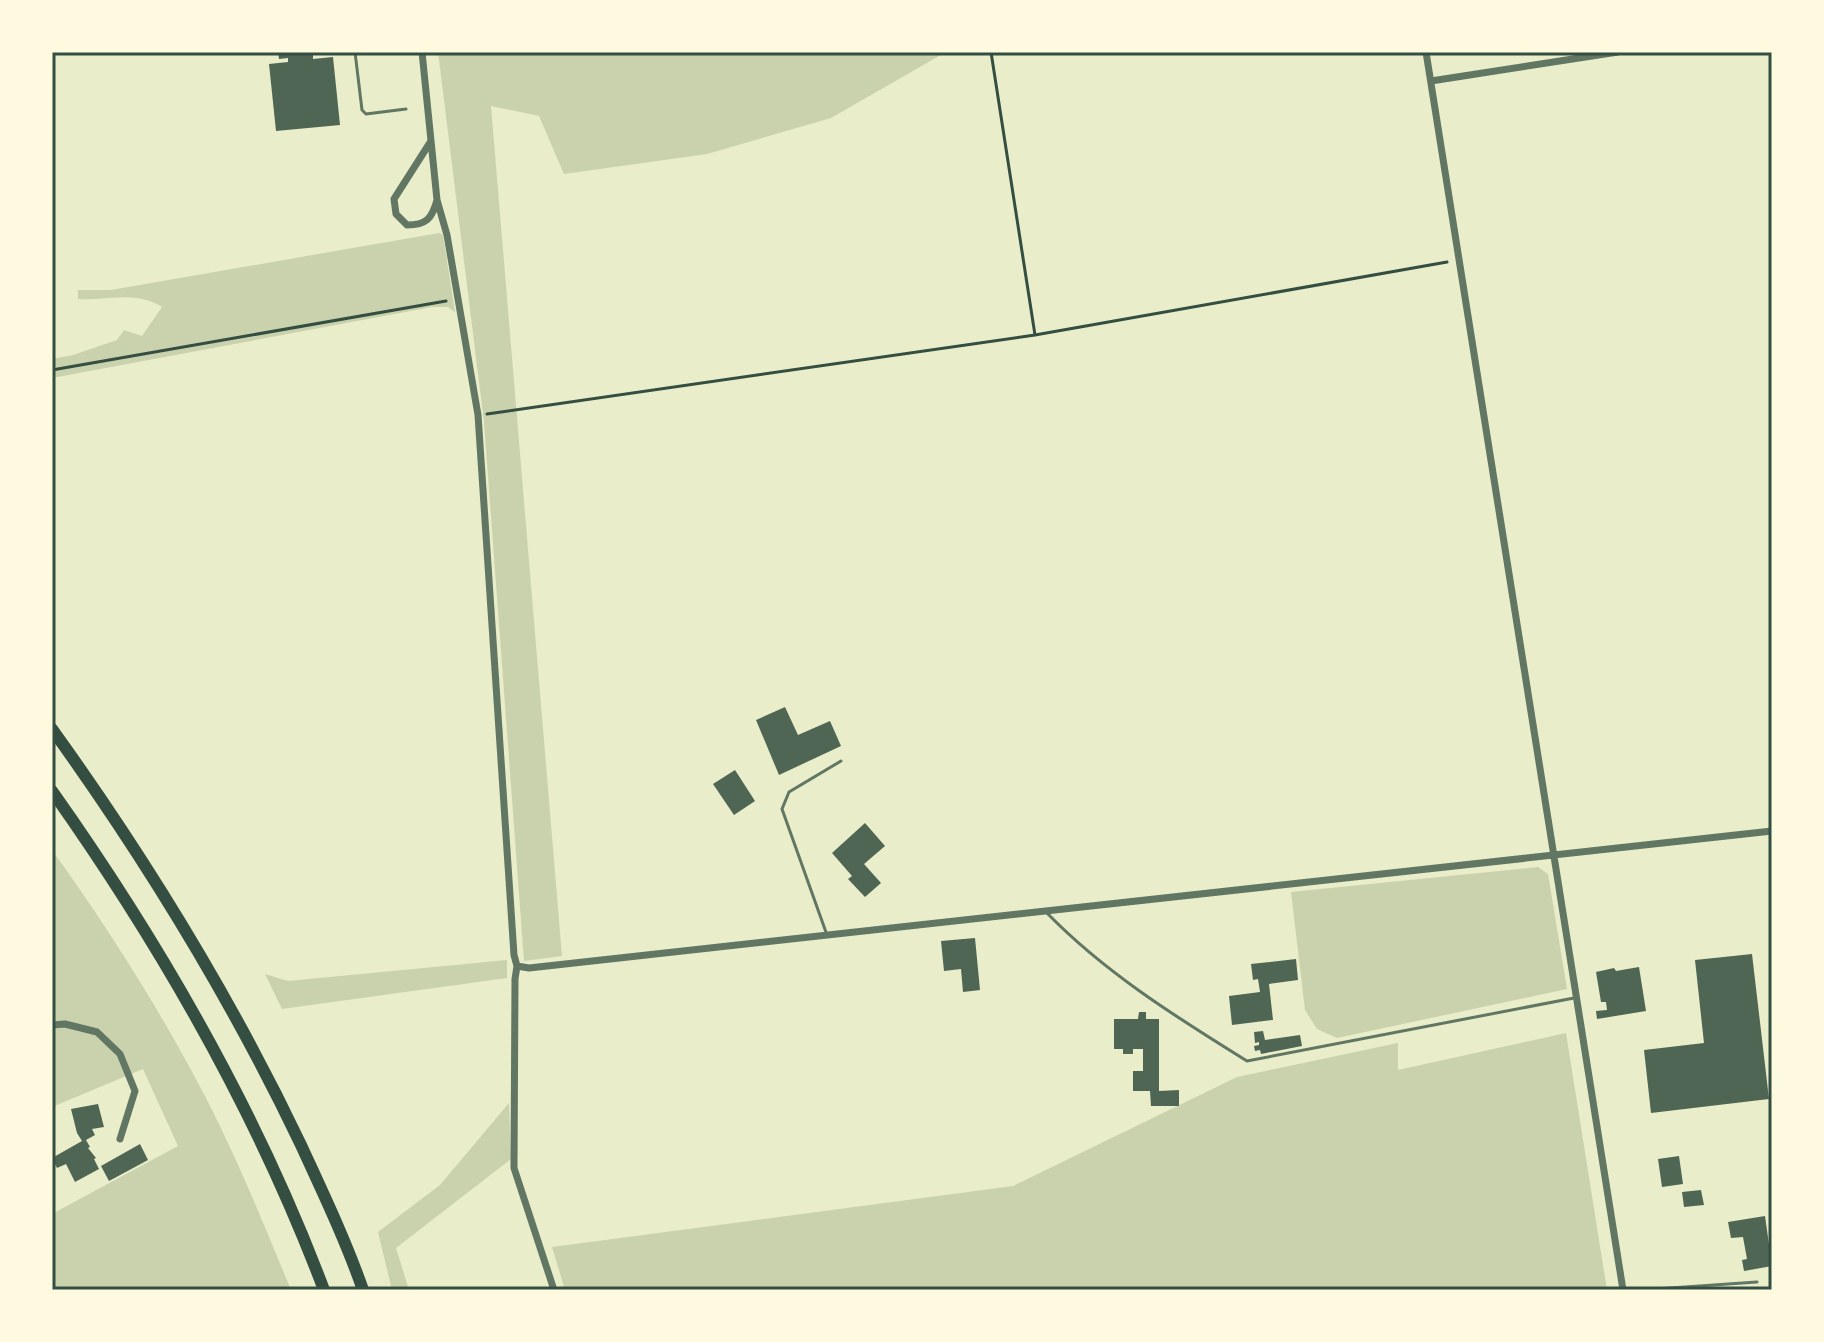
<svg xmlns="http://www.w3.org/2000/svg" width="1824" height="1342" viewBox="0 0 1824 1342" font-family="'Asap Condensed',sans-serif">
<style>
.green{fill:#cad2ad}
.building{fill:#4f6655}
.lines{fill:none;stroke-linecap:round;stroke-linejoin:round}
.path{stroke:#344e41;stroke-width:3}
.service{stroke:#617663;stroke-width:3}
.minor{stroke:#617663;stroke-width:7}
.motorway{stroke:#344e41;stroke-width:12}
.neatline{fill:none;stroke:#344e41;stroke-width:3}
</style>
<rect width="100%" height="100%" fill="#e9edc9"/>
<path class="green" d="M438 52H946L831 118 707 154 564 174 539 116 491 106 562 956 524 961 484 422Z
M439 233 443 235 455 312 448 307H432L52 378V359L73 355 117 340 124 330 142 336 162 307C135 290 108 301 78 299V290H111Z
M52 850C106 925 155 1002 198 1083 234 1150 262 1220 291 1290H52V1214L178 1146 143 1069 52 1107Z
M1538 867 1548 874 1567 989 1337 1038 1317 1029 1305 1010 1291 892Z
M507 960V978L282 1009 265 974 288 981Z
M1566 1033 1607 1290H565L552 1247 1013 1186 1237 1077 1398 1043V1070Z
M509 1103 511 1159 396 1248 409 1290H392L378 1232 440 1185Z"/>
<path class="building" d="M278 52H313V59L333 57 340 125 276 131 269 64 288 62V58L279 59Z
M785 707 798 735 830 721 841 746 779 775 756 720Z
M735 770 755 801 734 815 713 784Z
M865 823 885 846 864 864 881 883 865 897 848 879 852 876 832 853Z
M975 938 980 990 963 992 961 969 944 971 941 941Z
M1752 954 1769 1099 1651 1113 1644 1050 1704 1043 1695 960Z
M1296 959 1298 980 1269 984 1273 1020 1232 1025 1229 996 1260 992 1258 979 1253 980 1251 964Z
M1639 967 1646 1011 1597 1019 1596 1011 1607 1010 1606 1002H1601L1596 972 1614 968 1616 971Z
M1139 1012H1146V1019H1159V1091L1179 1090V1106H1151L1150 1091H1133V1071H1143V1049H1133V1054H1123V1049H1114V1019H1138Z
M1263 1031 1265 1040 1300 1035 1302 1046 1261 1054 1260 1050 1255 1051 1254 1046 1259 1045V1042L1255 1043 1254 1032Z
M98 1104 104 1127 92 1129 95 1135 86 1140 90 1147 88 1148 96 1158 94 1159 99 1169 75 1182 66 1164 57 1168 52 1158 82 1141 77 1133 71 1109Z
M140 1144 148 1160 109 1181 101 1166Z
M1679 1156 1683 1184 1662 1187 1658 1159Z
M1701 1190 1704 1205 1684 1207 1682 1192Z
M1765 1216 1772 1266 1744 1271 1742 1260 1747 1259 1743 1237 1731 1238 1728 1222Z"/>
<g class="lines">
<path class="path" d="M991 52 1035 335
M52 370 446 301
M487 414 1035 335 1447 262"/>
<path class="service" d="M355 52 362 110 366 114 406 109
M1046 912C1104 972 1176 1017 1247 1061L1574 998
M827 935 782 809 789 792 841 761
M1641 1290 1757 1282"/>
<path class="minor" d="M422 52 437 200C432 219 426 225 407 225L396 214 394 199 431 141
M1426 52 1623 1290
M1431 81 1618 52
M437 200 447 235 478 415 514 955 517 966 515 979 514 1168 554 1290
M517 966 529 968 1772 831
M52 1025 65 1024 97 1032 120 1054 135 1091 120 1139"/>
<path class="motorway" d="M52 729C147 861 231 998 301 1145 323 1193 346 1241 363 1290
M52 791C161 945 257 1112 324 1290"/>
</g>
<rect width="1824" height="1342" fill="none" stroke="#fefae0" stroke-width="108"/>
<rect x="54" y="54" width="1716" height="1234" class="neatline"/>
</svg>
